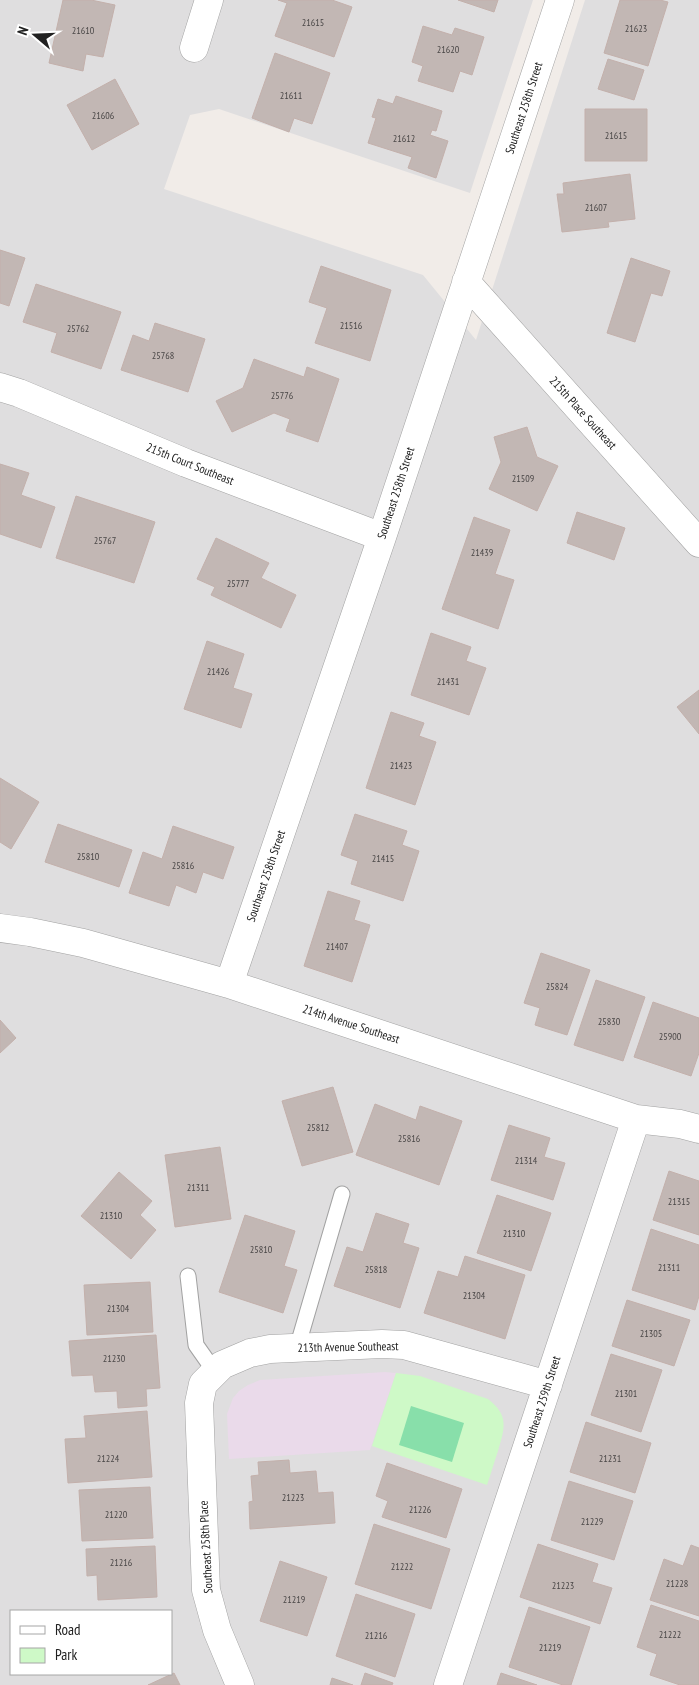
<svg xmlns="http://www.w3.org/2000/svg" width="699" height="1685" viewBox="0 0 699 1685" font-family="'PT Sans Narrow',sans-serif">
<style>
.residential{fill:#dfdedf;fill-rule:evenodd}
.industrial{fill:#eadaea}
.park{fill:#cef9c7}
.pitch{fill:#88dfaa}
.building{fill:#c2b7b4;stroke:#c3b0ab}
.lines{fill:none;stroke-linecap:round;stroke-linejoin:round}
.service-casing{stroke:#a2a2a2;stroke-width:17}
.minor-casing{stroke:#a2a2a2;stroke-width:29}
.service{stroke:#fff;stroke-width:15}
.minor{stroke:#fff;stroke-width:28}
.labels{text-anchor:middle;stroke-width:4;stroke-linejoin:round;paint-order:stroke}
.number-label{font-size:10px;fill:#494646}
.street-label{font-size:12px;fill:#212121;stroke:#fff}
</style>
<rect width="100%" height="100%" fill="#f1ece8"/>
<path class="residential" d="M0 0H533L470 193 219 109 190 115 164 189 423 275 476 340 585 0H699V1685H0ZM11 1611H171V1674H11Z"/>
<path class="industrial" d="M385 1372 396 1373 370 1450 229 1459 227 1414 233 1398 239 1391 248 1385 260 1380Z"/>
<path class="park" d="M396 1373 420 1376 488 1399C509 1415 505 1428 498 1451 494 1462 491 1474 487 1485L372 1446Z"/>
<path class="pitch" d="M411 1406 464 1423 452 1462 399 1445Z"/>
<path class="building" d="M63 0H91L115 5 103 57 86 54 83 71 49 63Z
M278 0H332L352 7 334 57 275 36 287 3Z
M458 0H498L494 12Z
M620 0H660L668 2 648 66 604 53Z
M423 26 452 35 455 28 484 37 472 75 460 71 453 92 418 81 423 66 412 62Z
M275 53 330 73 312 124 294 118 289 132 252 118Z
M608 59 644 70 634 100 598 89Z
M115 79 139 124 92 150 67 105Z
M396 96 442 111 436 131 432 130 430 135 448 141 436 178 408 168 412 157 368 143 376 118 372 117 378 99 393 104Z
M585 109H647V161H585Z
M630 174 635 219 608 222 609 227 562 232 557 194H564L563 183Z
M0 250 25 258 9 306 0 303Z
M631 258 670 271 662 296 651 293 635 342 607 333Z
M321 266 391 290 370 361 315 343 327 308 309 302Z
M36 284 121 312 101 369 51 352 57 333 23 322Z
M155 323 205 339 188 392 121 370 133 335 149 341Z
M254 359 304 377 307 367 339 379 318 442 286 431 290 419 274 413 232 432 216 401 243 388Z
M527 427 537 457 558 466 537 511 489 489 501 462 494 437Z
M0 464 29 473 21 495 55 507 41 548 0 534Z
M76 496 155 522 134 583 56 558Z
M577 512 625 528 614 560 567 543Z
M474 517 510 530 495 574 514 580 498 629 442 609Z
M216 538 269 563 261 578 296 595 281 628 211 595 215 587 197 579Z
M431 633 471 647 466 661 486 668 469 715 411 695Z
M207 641 244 654 233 688 252 694 241 728 184 709Z
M699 690V734L677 707Z
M391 712 424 723 419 736 436 742 415 805 366 788Z
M0 778 39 802 11 849 0 842Z
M355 814 407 831 402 845 419 851 403 901 351 884 358 861 341 855Z
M58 824 132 850 119 887 45 862Z
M173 826 234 847 223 879 203 872 196 893 176 885 169 906 129 893 143 852 162 859Z
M328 891 360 901 354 920 370 925 352 982 304 966Z
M541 953 590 970 567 1035 535 1025 540 1008 524 1003Z
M596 980 645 997 623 1061 574 1045Z
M653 1002 699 1018V1053L691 1076 634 1057Z
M0 1020 16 1038 0 1053Z
M333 1087 353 1152 302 1166 282 1101Z
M375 1104 416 1120 420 1106 462 1121 439 1185 356 1155Z
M509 1125 550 1138 544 1157 565 1163 553 1200 491 1180Z
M220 1147 231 1219 175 1227 165 1155Z
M669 1171 699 1181V1235L653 1220Z
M119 1172 152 1201 140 1215 156 1230 131 1259 81 1216Z
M497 1195 551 1213 531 1271 477 1253Z
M376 1213 409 1224 403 1243 419 1248 400 1308 334 1286 347 1247 363 1252Z
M245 1215 295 1231 284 1266 297 1270 283 1313 219 1292Z
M651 1229 699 1245V1296L695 1310 632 1290Z
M465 1256 525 1275 505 1339 424 1313 438 1271 458 1277Z
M150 1282 153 1332 87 1335 84 1285Z
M627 1300 690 1320 674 1366 612 1346Z
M156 1335 160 1388 146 1389 147 1406 118 1408 117 1391 95 1392 93 1375 72 1376 69 1341Z
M611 1354 662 1370 641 1432 591 1415Z
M147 1411 152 1477 68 1483 65 1439 86 1438 84 1416Z
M586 1422 651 1443 635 1493 570 1472Z
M289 1460 290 1473 316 1471 318 1493 333 1492 335 1523 250 1529 249 1502 253 1501 251 1476 259 1475 258 1462Z
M387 1463 462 1489 446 1538 382 1517 388 1501 376 1496Z
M569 1481 633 1501 614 1560 551 1540Z
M150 1487 153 1538 82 1541 79 1490Z
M374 1524 450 1549 431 1609 355 1584Z
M538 1544 598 1564 592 1582 612 1588 600 1624 520 1597Z
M691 1545 699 1548V1616L650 1600 664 1559 683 1566Z
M155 1546 157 1597 98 1600 97 1575 87 1576 86 1549Z
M280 1561 327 1577 307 1636 260 1621Z
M356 1594 415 1614 395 1677 336 1656Z
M651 1605 699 1621V1685H680L650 1675 657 1654 637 1647Z
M529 1607 590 1627 571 1685H563L509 1667Z
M174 1673 180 1685H148Z
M365 1673 393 1683 392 1685H361Z
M501 1673 537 1685H497Z
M332 1678 353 1685H330Z"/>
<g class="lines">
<g class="service-casing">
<path id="service" d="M188 1276 196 1345 215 1372
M297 1348 342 1194"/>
</g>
<g class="minor-casing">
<path id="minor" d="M194 48 209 0
M466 282 699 543
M0 387 19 393 186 463 382 537
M0 928 30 932 83 943 229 984 636 1119 680 1124 699 1129
M229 984 382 537 560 0
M240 1685 217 1630 206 1590 199 1403 203 1384 222 1365 250 1353 270 1349 382 1344 404 1345 548 1385
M448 1685 636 1119"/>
</g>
<use href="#service" class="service"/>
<use href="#minor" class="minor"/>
</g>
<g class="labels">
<g class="number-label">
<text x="313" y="26">21615</text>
<text x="636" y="32">21623</text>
<text x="83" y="34">21610</text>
<text x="448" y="53">21620</text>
<text x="291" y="99">21611</text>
<text x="103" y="119">21606</text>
<text x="616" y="139">21615</text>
<text x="404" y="142">21612</text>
<text x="596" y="211">21607</text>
<text x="351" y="329">21516</text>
<text x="78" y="332">25762</text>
<text x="163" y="359">25768</text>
<text x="282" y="399">25776</text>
<text x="523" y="482">21509</text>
<text x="105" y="544">25767</text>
<text x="482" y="556">21439</text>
<text x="238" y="587">25777</text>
<text x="218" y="675">21426</text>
<text x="448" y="685">21431</text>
<text x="401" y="769">21423</text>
<text x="88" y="860">25810</text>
<text x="383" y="862">21415</text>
<text x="183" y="869">25816</text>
<text x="337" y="950">21407</text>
<text x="557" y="990">25824</text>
<text x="609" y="1025">25830</text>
<text x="670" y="1040">25900</text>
<text x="318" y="1131">25812</text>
<text x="409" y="1142">25816</text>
<text x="526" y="1164">21314</text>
<text x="198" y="1191">21311</text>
<text x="679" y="1205">21315</text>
<text x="111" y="1219">21310</text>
<text x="514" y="1237">21310</text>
<text x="261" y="1253">25810</text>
<text x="669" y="1271">21311</text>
<text x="376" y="1273">25818</text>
<text x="474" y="1299">21304</text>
<text x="118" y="1312">21304</text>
<text x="651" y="1337">21305</text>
<text x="114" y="1362">21230</text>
<text x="626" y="1397">21301</text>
<text x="108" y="1462">21224</text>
<text x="610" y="1462">21231</text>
<text x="293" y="1501">21223</text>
<text x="420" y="1513">21226</text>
<text x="116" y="1518">21220</text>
<text x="592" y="1525">21229</text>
<text x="121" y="1566">21216</text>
<text x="402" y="1570">21222</text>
<text x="677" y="1587">21228</text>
<text x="563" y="1589">21223</text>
<text x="294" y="1603">21219</text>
<text x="670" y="1638">21222</text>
<text x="376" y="1639">21216</text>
<text x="550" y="1651">21219</text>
</g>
<g class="street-label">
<text transform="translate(524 108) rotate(-72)" y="4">Southeast 258th Street</text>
<text transform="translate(583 413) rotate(48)" y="4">215th Place Southeast</text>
<text transform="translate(190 464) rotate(22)" y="4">215th Court Southeast</text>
<text transform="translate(396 493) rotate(-72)" y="4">Southeast 258th Street</text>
<text transform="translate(266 876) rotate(-71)" y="4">Southeast 258th Street</text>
<text transform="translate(351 1024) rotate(18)" y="4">214th Avenue Southeast</text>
<text transform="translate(348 1347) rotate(-1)" y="4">213th Avenue Southeast</text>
<text transform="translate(542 1402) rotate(-72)" y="4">Southeast 259th Street</text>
<text transform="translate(206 1547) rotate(-93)" y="4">Southeast 258th Place</text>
</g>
</g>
<rect x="10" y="1610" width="162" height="65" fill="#ffffff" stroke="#a6a6a6"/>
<rect x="20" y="1626" width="25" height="8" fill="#ffffff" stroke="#a6a6a6"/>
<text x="55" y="1635" font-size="15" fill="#212121">Road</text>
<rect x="20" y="1648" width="25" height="15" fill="#cef9c7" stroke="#a6a6a6"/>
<text x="55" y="1660" font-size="15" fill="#212121">Park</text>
<g transform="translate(35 35) rotate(289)" stroke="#ffffff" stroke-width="4" paint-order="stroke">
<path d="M0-4L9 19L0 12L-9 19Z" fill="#212121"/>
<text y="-8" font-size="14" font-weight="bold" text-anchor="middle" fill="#212121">N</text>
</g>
</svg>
